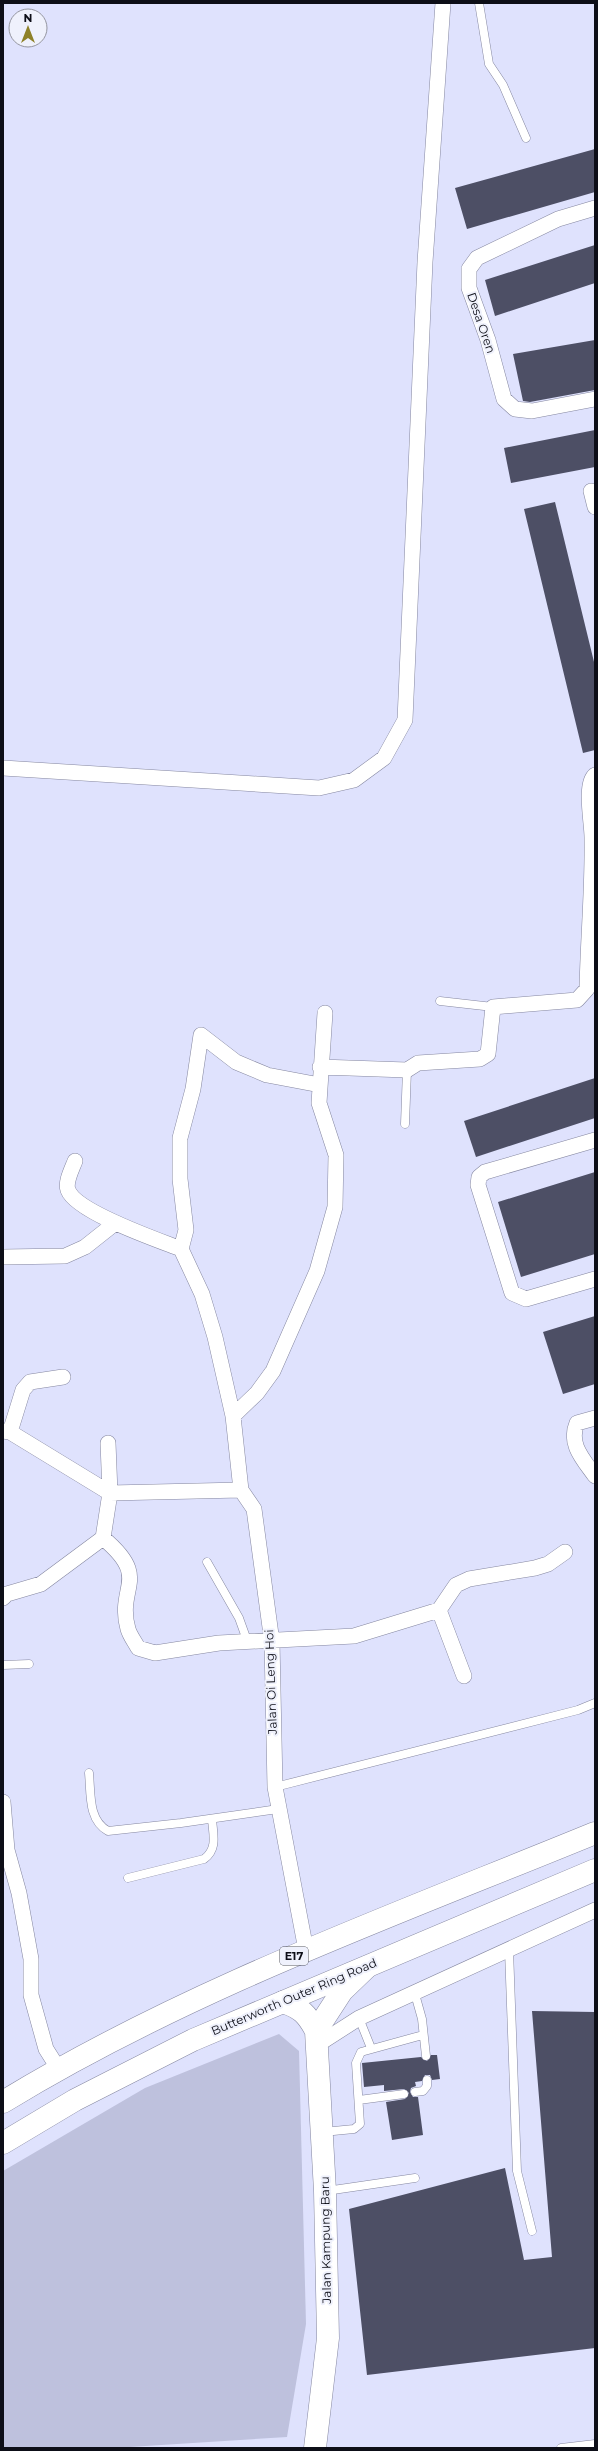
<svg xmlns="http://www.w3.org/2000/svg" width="598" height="2451" viewBox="0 0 598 2451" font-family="Montserrat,sans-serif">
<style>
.green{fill:#bec1dd}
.building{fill:#4d4f65}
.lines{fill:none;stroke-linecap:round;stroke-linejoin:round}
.lane-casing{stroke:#8587a0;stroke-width:9}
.street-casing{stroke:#8587a0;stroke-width:16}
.secondary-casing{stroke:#8587a0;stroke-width:23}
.highway-casing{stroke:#8587a0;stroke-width:23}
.lane{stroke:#fff;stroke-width:8}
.street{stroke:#fff;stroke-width:15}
.secondary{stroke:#fff;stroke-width:22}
.highway{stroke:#fff;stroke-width:22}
.labels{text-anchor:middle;stroke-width:4;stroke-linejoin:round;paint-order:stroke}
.shield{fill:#eff1fc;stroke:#51525c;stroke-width:1}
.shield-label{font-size:11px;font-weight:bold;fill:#0d0e17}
.street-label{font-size:12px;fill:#0d0e17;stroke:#eff1fc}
</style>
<rect width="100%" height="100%" fill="#dfe2fd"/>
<path class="green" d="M279 2034 299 2051 306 2324 287 2437 114 2448H3V2171L145 2088Z"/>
<path class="building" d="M595 149V192L467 229 455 188Z
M595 245V283L495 316 485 280Z
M595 340V390L530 402 523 401 513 354Z
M595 430V467L511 483 504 448Z
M555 502 595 666V750L583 753 524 509Z
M595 1078V1118L476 1157 464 1121Z
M595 1172V1254L521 1277 498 1202Z
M595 1316V1384L563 1394 543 1332Z
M532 2011 595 2012V2348L367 2375 349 2209 505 2168 524 2260 552 2257Z
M431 2055H437L440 2079 432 2080 430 2075H425L422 2081 415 2082 416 2086 411 2088 410 2092 413 2097H418L423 2135 392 2140 386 2102 405 2099 409 2093 404 2089 384 2091V2085L364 2087 362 2063 421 2057 427 2061Z"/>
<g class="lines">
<g class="lane-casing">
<path id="lane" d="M479 3 489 64 503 85 526 138
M440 1001 493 1007
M405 1124 407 1070
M207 1562 239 1618 248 1643
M3 1665 29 1664
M89 1773C91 1794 88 1820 108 1831L181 1823 278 1809
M275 1787 578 1710 595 1703
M128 1878 204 1859C218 1849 213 1834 212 1819
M509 1950 517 2171 532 2231
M415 1994 422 2019 426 2056
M359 2018 371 2048
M415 2092 423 2091 427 2086V2080
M359 2100 404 2094
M323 2132 354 2129 360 2124 356 2063 361 2052 423 2035
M326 2191 415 2178
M561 2448 595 2444"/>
</g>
<g class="street-casing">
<path id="street" d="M595 208 558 219 477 258 469 269V288L488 340 504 399 515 409 532 411 595 399
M591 491 595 507
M3 768 319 788 354 780 384 758 405 720 425 262 443 3
M320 1067 407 1070 418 1063 480 1059 488 1054 493 1007 577 1000 587 989C588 938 593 887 592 837 592 823 584 784 595 775
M595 1140 485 1172 479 1177 478 1185 512 1293 526 1299 595 1279
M75 1161C72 1169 65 1182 68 1190 76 1212 158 1240 181 1249
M3 1257 65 1256 85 1247 114 1224
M233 1416 257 1393 273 1371 317 1271 335 1207 336 1155 319 1103 325 1013
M595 1418 577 1423C568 1444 583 1459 595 1476
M3 1431 10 1432 110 1493 241 1490
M10 1432 23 1390 30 1382 63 1377
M108 1443 110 1493 103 1538C152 1579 116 1586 128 1629 130 1636 135 1642 138 1648L155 1653 219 1643 354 1636 439 1610 456 1585 469 1579 535 1568 548 1564 565 1552
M3 1598 7 1594 41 1584 103 1538
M439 1610 464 1676
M3 1802 7 1850 19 1893 31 1959V1995L46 2049 58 2068
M306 1950 275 1787 272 1642 254 1509 241 1490 233 1416 215 1337 202 1294 181 1249 186 1230 180 1179V1138L193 1089 201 1035 236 1062 267 1075 320 1085
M317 2045 359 2018 595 1910"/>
</g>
<g class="secondary-casing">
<path id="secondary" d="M283 2002C301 2008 307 2014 316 2031L325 2191 328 2338 315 2448
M316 2031 342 1991 367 1967"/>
</g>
<g class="highway-casing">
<path id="highway" d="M3 2102C188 1989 395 1915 595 1833
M3 2143 75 2100 193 2040 595 1870"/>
</g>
<use href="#lane" class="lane"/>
<use href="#street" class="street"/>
<use href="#secondary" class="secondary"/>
<use href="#highway" class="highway"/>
</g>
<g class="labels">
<rect class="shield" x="280" y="1947" width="28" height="18" rx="3"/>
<g class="shield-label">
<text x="294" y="1960">E17</text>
</g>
<g class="street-label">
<text transform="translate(481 323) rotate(71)" y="4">Desa Oren</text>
<text transform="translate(271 1682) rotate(-92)" y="4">Jalan Oi Leng Hoi</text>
<text transform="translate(294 1997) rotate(-23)" y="4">Butterworth Outer Ring Road</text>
<text transform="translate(326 2240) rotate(-91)" y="4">Jalan Kampung Baru</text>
</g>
</g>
<rect width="598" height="2451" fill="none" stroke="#0d0e17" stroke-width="8"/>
<g transform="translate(28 28)"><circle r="19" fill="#eff1fc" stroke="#9596a0"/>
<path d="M0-3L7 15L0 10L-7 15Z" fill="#8e8128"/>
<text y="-6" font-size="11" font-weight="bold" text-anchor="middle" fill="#0d0e17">N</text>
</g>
</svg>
